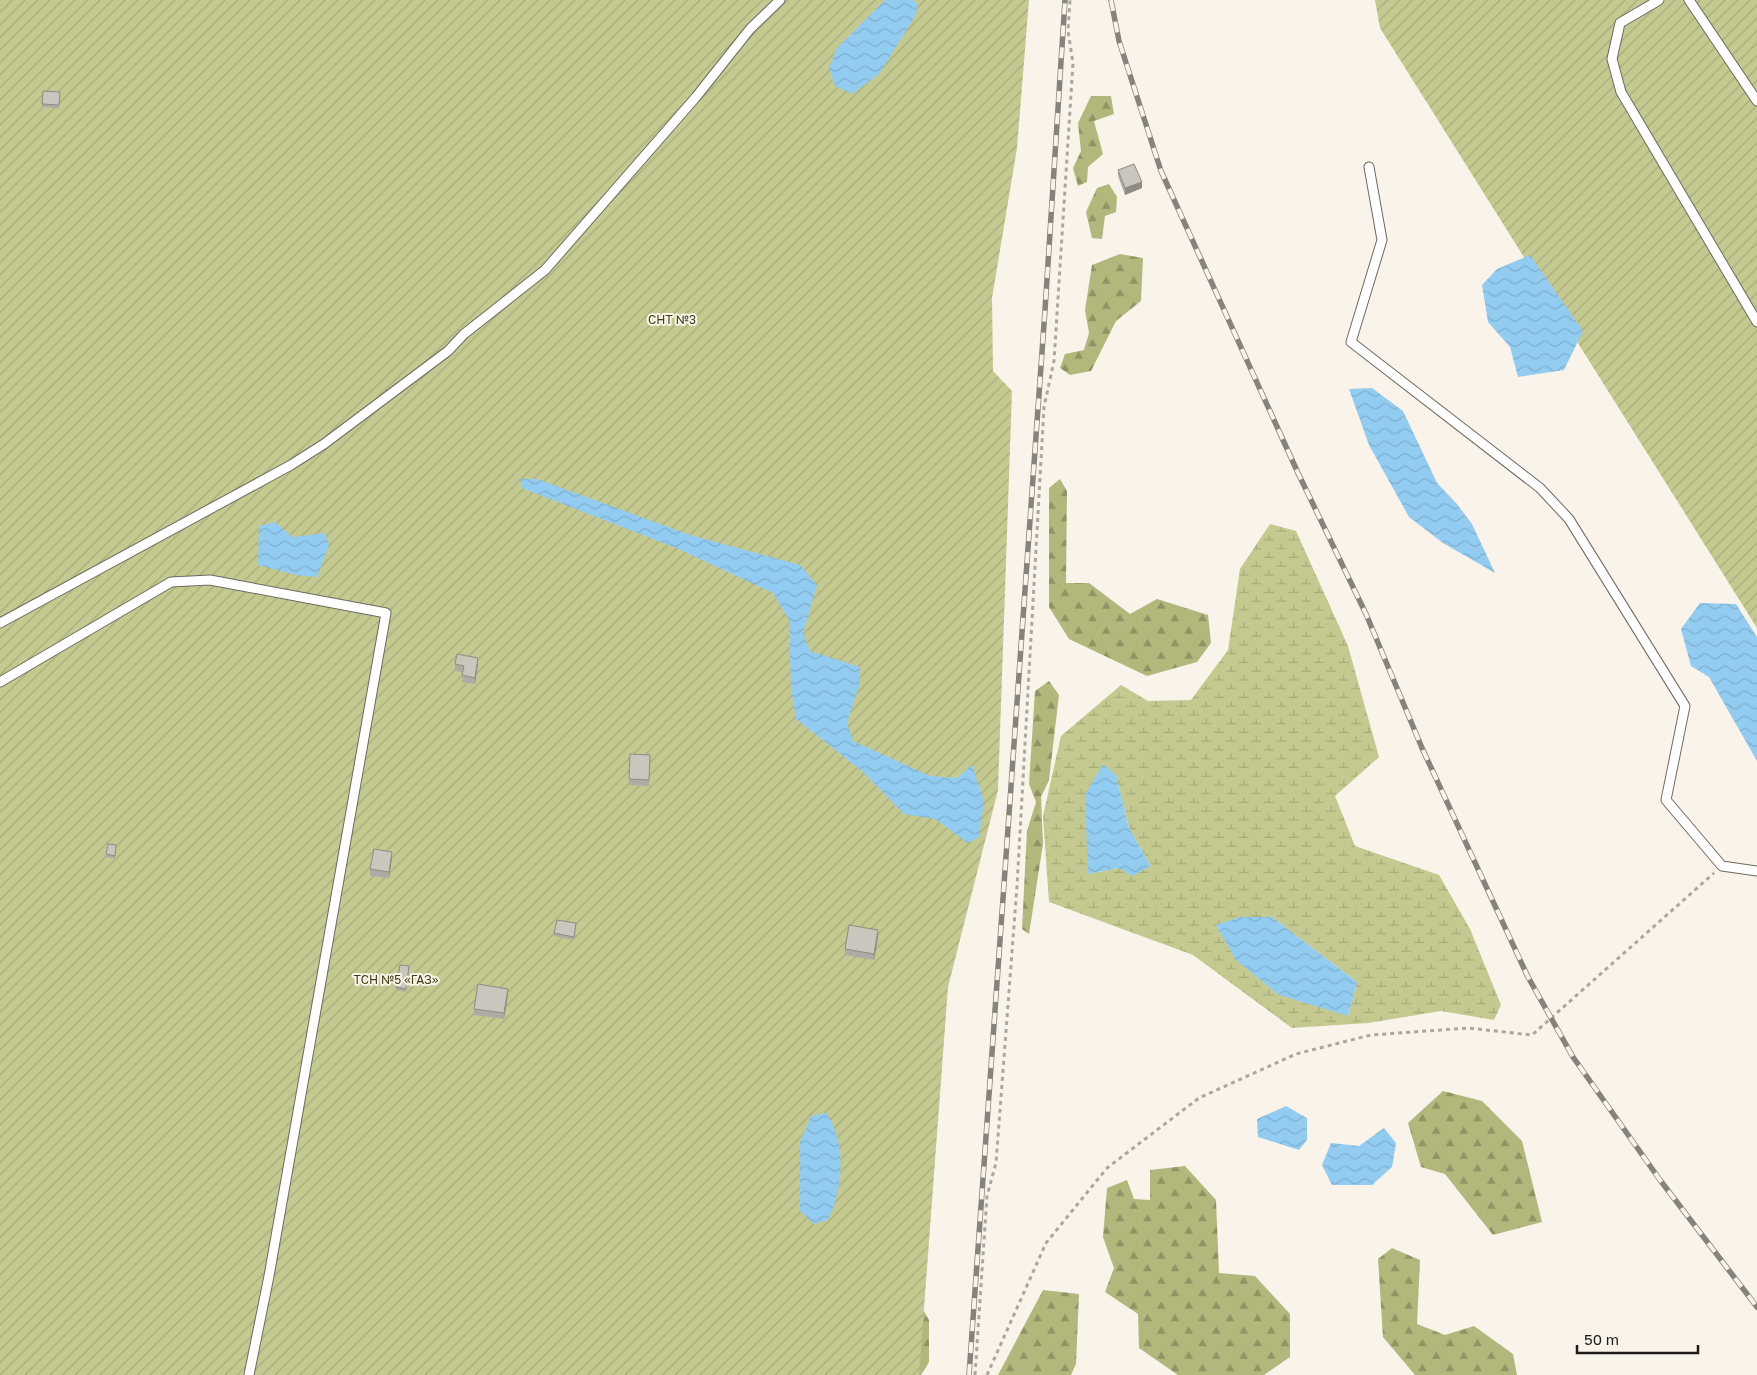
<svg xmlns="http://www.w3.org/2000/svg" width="1757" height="1375" viewBox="0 0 1757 1375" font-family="'Golos Text',sans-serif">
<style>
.forest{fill:url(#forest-firs)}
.wetland{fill:url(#wetland-marsh);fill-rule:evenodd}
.garden{fill:url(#garden-furrows)}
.water{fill:url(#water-waves)}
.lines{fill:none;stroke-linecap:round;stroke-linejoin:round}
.lane-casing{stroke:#6e6961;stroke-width:11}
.path{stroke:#aba79f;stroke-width:3;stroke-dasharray:4 4;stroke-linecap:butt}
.lane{stroke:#fff;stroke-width:9}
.rail-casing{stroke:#86837c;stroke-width:5.5}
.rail{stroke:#f9f3ea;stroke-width:4;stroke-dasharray:11;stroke-linecap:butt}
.wall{fill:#afaaa3}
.shaded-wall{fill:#8e8b84}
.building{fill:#cbc6bd;stroke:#8e8b84}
.labels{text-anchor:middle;stroke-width:4;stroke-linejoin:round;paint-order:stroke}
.park-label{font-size:12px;fill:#3e4012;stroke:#f9f3ea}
</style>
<defs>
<pattern id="forest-firs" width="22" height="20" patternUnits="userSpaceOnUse" patternTransform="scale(1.25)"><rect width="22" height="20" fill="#b2b77c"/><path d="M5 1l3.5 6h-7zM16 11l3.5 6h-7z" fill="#909465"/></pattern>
<pattern id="wetland-marsh" width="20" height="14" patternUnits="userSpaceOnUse" patternTransform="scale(1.25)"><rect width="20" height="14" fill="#c4c990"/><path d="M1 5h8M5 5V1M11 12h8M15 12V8" fill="none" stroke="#a8ac7b"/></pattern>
<pattern id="garden-furrows" width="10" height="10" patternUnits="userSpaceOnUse" patternTransform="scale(1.25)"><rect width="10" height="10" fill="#c4c990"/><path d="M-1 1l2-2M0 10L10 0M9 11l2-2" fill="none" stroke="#a8ac7b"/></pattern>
<pattern id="water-waves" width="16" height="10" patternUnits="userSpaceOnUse" patternTransform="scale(1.25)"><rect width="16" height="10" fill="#93ccf1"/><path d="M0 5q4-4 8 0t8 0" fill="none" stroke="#7eafce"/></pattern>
</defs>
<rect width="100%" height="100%" fill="#f9f3ea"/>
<path class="forest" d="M1091 96H1111L1114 114 1094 121 1103 154 1088 167 1087 182 1078 186 1073 168 1081 151 1078 123Z
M1109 184 1117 197 1116 212 1105 216 1102 239 1092 238 1086 212 1097 188Z
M1120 254 1143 258 1141 301 1116 321 1091 371 1070 375 1060 368 1065 354 1084 350 1089 333 1085 310 1092 265Z
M1060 479 1067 491 1066 583H1089L1130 614 1157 599 1208 615 1211 643 1197 662 1147 676 1069 639 1049 607V488Z
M1049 681 1059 695 1049 780 1041 797 1043 844 1029 934 1022 929 1027 831 1036 802 1029 784 1035 691Z
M1443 1091 1482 1101 1522 1141 1542 1222 1493 1235 1445 1174 1421 1167 1408 1123Z
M1185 1166 1216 1200 1219 1273 1255 1276 1290 1314V1357L1264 1375H1178L1139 1348 1138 1314 1105 1292 1114 1268 1103 1237 1107 1188 1127 1180 1134 1199 1150 1200V1170Z
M1392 1248 1420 1260 1417 1324 1445 1335 1474 1326 1513 1354 1517 1375H1415L1383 1337 1378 1259Z
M1043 1290 1079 1294 1076 1364 1071 1375H998Z
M919 1303 929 1320V1362L921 1375H907Z"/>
<path class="wetland" d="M1270 524 1296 531 1348 646 1379 757 1335 796 1355 846 1439 875 1470 929 1501 1005 1494 1020 1441 1011 1368 1023 1292 1028 1193 955 1049 902 1043 816 1061 736 1121 685 1148 701 1191 700 1228 650 1240 569ZM1116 775 1129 828 1151 866 1119 868 1088 874V851ZM1272 917 1357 982 1348 1016Z"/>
<path class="garden" d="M0 0H1029L1017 148 992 298 993 371 1012 391 998 790 948 987 919 1375H0Z
M1375 0H1757V628L1380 28Z"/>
<path class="water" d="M885 0H913L918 4 916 15 879 74 852 94 835 86 829 68 837 48Z
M1530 255 1583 331 1564 370 1518 377 1510 347 1488 322 1482 285 1497 269Z
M1372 388 1403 411 1437 483 1457 504 1472 524 1495 573 1443 543 1409 517 1369 445 1349 389Z
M520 479H537L690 535 800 565 817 585 803 634 810 651 860 667 859 686 847 723 853 741 930 776 957 778 972 765 984 801 979 837 968 843 935 819 904 814 863 772 796 719 791 688 789 620 773 593 676 548 522 488Z
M275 522 292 537 325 533 329 545 317 577 296 575 258 565 259 526Z
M1700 603 1736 604 1757 637V761L1709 677 1691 666 1681 629Z
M1103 764 1116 775 1129 828 1151 866 1132 876 1119 868 1088 874 1085 795Z
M1240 917H1272L1357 982 1348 1016 1279 995 1236 960 1216 925Z
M1286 1106 1307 1118V1140L1299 1150 1258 1137 1257 1119Z
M826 1113C847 1141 843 1190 828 1220L814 1224 800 1211V1142L811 1116Z
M1384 1128 1396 1143 1392 1167 1372 1185H1332L1322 1165 1331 1143 1359 1146Z"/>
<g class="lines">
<g class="lane-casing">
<path id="lane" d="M1659 0 1620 23 1612 59 1621 92 1757 322
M1689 0 1757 101
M1369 167 1382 240 1351 342 1540 488 1569 519 1685 706 1666 800 1722 866 1757 871
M0 623 291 465 324 444 448 351 464 334 545 270 696 97 750 29 780 0
M0 682 171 582 210 580 386 613 269 1276 249 1375"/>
</g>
<path class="path" d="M975 1375 987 1196 996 1163 1017 886 1044 407 1054 361 1073 63 1068 31 1070 0
M987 1375 1046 1243 1107 1168 1199 1098 1296 1054 1371 1035 1468 1028 1532 1035 1714 873"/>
<use href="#lane" class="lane"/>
<g class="rail-casing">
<path id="rail" d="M1111 0 1119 41 1161 171 1298 473 1366 614 1422 748 1528 977 1573 1057 1660 1180 1757 1307
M969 1375 1045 310 1065 0"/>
</g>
<use href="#rail" class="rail"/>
</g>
<path class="wall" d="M43 91 60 92 59 108 42 107Z
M1118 170 1142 188 1125 195 1118 176Z
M455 664H478L475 684 462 682 463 672 455 671Z
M650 755 649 786 629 785V779Z
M116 848 115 859 106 857V854Z
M392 858 389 878 370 876V869Z
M576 926 574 940 554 936V933Z
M878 937 874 960 845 955V949Z
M409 970 406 992 396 990V987Z
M508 995 504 1019 474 1015V1009Z"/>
<path class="shaded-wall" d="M1142 182V188L1125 195V188Z
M478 658V664L475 684V678Z
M392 852V858L389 878V872Z
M878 930V937L874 960V954Z
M508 989V995L504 1019V1013Z"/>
<path class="building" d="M43 91 60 92 59 105 42 104Z
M1134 164 1142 182 1125 188 1118 170Z
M457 654 478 658 475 678 462 675 464 666 455 664Z
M630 754 650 755 649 780 629 779Z
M108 844 116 845 115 856 106 854Z
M374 849 392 852 389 872 370 869Z
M557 920 576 923 574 937 554 933Z
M849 925 878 930 874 954 845 949Z
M400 965 409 966 406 989 396 987Z
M478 984 508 989 504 1013 474 1009Z"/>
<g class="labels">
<g class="park-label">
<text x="672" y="324">СНТ №3</text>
<text x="396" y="984">ТСН №5 «ГАЗ»</text>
</g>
</g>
<path d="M1577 1345v8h121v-8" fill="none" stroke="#1d1c18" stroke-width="2.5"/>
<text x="1584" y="1345" font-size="15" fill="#1d1c18" stroke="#f9f3ea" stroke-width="4" paint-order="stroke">50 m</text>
</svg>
